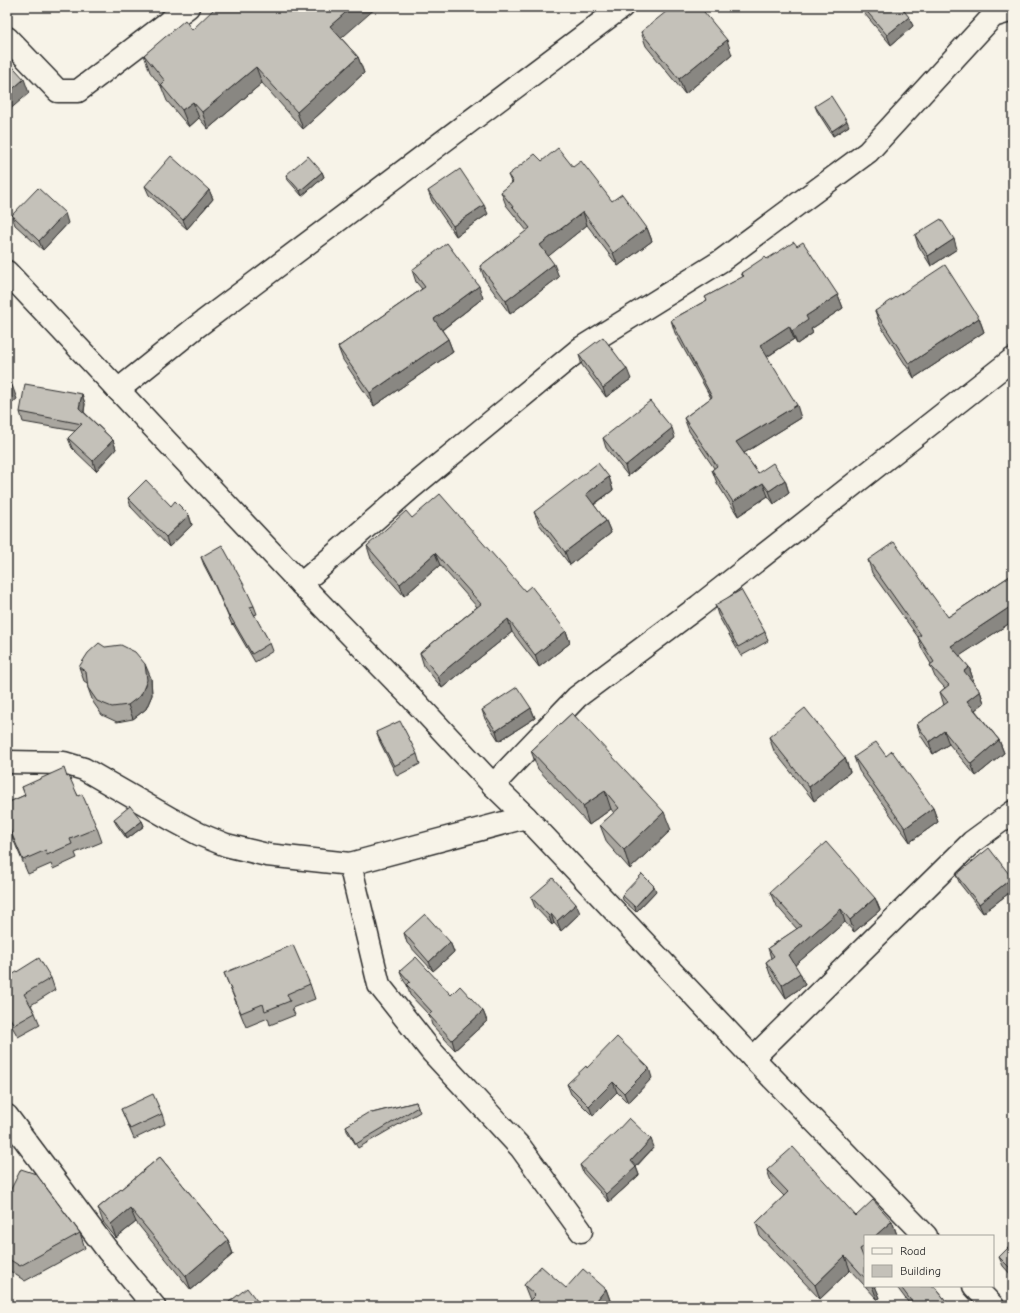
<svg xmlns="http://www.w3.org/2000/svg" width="1020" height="1313" viewBox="0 0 1020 1313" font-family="'Comic Neue',sans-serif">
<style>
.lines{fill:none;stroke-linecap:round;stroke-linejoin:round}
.minor-casing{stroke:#2b2b2b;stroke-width:25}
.tertiary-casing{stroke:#2b2b2b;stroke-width:25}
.minor{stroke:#f7f3e8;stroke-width:22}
.tertiary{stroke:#f7f3e8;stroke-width:22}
.wall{fill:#a9a69f;stroke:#2b2b2b}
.shaded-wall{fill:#898782;stroke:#2b2b2b}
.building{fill:#c4c1b9;stroke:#2b2b2b}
</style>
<rect width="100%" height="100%" fill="#f7f3e8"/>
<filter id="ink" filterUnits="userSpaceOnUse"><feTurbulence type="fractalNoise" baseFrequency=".025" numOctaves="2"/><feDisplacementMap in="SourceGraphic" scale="8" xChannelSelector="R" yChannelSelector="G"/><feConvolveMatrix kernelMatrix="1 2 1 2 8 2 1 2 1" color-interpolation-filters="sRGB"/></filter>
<g filter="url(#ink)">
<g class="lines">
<g class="minor-casing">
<path id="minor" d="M7 38 58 91H78L188 7
M118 390 195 328 622 7
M301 584 411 488 581 348 721 261 868 152 993 16 1013 10
M7 762 64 763 84 769 171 819 199 834 226 845 267 855 350 864 526 817
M493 785 577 697 699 606 1013 359
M350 864 379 985 432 1052 521 1148 581 1231
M753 1058 972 842 1013 812
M7 1116 108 1251 154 1306"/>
</g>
<g class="tertiary-casing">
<path id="tertiary" d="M7 272 301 584 410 696 493 785 526 817 753 1058 926 1236
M974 1286 993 1306"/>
</g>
<use href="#minor" class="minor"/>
<use href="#tertiary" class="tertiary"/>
</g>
<path class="wall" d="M859 7H905L903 9 913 26 891 45Z
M192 30 341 38 358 57 364 73 303 129 262 83 208 129 199 118 189 127 167 101 161 86 150 72 144 55Z
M641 32 732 55 685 94 646 46Z
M815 106 849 126 833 136 817 111Z
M542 161 573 167 612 201 647 228 652 241 618 266 587 225 548 256 559 277 510 314 485 280 480 266 527 231 506 205 501 192 512 184 508 175Z
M322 172 324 177 302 196 288 180 286 175Z
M145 186 209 190 213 199 187 229 149 195Z
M428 191 488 214 456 236 432 201Z
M12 215 68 223 43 250 15 225Z
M915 235 957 249 931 266 918 245Z
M797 246 838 295 843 308 811 329 813 333 797 344 794 339 767 357 801 418 744 453 758 473 785 480 789 493 774 504 768 496 738 516 717 483 712 470 714 468 689 431 684 418 711 398 675 333 671 320 707 300 705 297 743 277 741 273 767 259Z
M412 270 483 298 442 330 448 339 453 352 374 406 343 360 338 347 422 289 416 282Z
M875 311 979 318 984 332 914 378 880 325Z
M579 355 631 379 606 397 582 365Z
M82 394 85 404 84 412 113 440 116 449 96 471 72 448 68 438 75 431 23 422 20 412Z
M603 438H675L628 476 606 448Z
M609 477 613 490 594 505 606 521 611 533 570 565 539 524 534 512Z
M128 498 171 506 189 515 192 525 169 547 131 507Z
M412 518 525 591 566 631 570 643 539 667 512 632 442 688 424 666 420 653 477 607 440 565 404 596 371 559 367 546Z
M201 557 254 606 257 614 254 615 270 643 273 651 255 662 233 624 232 625 214 584 204 565Z
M868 560 948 617 1013 574V621L959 656 969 667 973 679 972 681 980 691 984 703 975 710 999 740 1004 753 976 776 949 744 933 754 921 736 917 724 944 705 940 692 945 688 935 677 930 665 931 664 922 649 918 637 872 573Z
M715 605 765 632 768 641 741 656 718 615Z
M79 667 151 678 152 695 146 709 133 719 117 722 102 715 93 702 88 688 87 683 84 681Z
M531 708 535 718 499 741 485 719 482 710Z
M572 713 671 830 630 869 607 843 600 825 614 813 611 809 589 825 538 769 531 751Z
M376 732 417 754 420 764 397 776 380 742Z
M769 737 845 758 850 772 814 801 774 751Z
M886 756 933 808 938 822 910 842 859 771 854 757Z
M67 777 97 828 102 842 75 853 77 858 53 869 51 864 28 874 7 825V803L25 795 22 787Z
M114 819 142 821 144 826 127 839 116 824Z
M956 875 1012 878 1013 881V890L983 913 960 884Z
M656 891 636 912 623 900 622 895Z
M770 892 875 898 880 910 854 932 845 922 795 965 805 985 786 998 770 974 766 962 771 958 768 948 797 929 775 904Z
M531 897 580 913 561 931 554 923 552 925 535 907Z
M404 933 450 942 454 952 433 971 407 943Z
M400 971 451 995 483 1011 487 1021 455 1050 432 1025 429 1015 410 995 407 985 404 981Z
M224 973 310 984 315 999 292 1008 295 1015 270 1025 268 1018 246 1027Z
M7 978H51L55 990 31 1005 35 1013 40 1025 18 1037 7 1018Z
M587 1068 652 1078 628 1103 617 1092 593 1116 571 1094 567 1084Z
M416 1102 420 1112 358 1148 347 1131 346 1126 372 1113Z
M121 1109 162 1114 165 1124 134 1139 125 1118Z
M654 1147 636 1167 639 1175 609 1202 583 1173 580 1165Z
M160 1157 228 1240 233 1254 191 1290 136 1222 116 1238 103 1222 98 1208Z
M767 1170 856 1216 892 1221 897 1235 895 1236H865V1286L850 1270 820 1299 760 1236 756 1223 784 1196 772 1184Z
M7 1197 80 1233 85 1248 25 1281 7 1269Z
M1013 1243V1277L1003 1266 999 1257Z
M524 1285 566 1288 606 1289 611 1303 609 1306H531L529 1301 530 1300Z
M865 1286H875L880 1298 877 1299Z
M896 1286H934L950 1306H911Z"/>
<path class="shaded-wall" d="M352 7H377L336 43 330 26Z
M909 17 913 26 891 45 887 35Z
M727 40 732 55 685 94 679 79Z
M358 57 364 73 303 129 297 112Z
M256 67 262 83 208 129 202 112Z
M24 79 29 93 7 112V94Z
M193 102 199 118 189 127 182 110Z
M847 121 849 126 833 136 832 131Z
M322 172 324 177 302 196 300 191Z
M209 190 213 199 187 229 183 220Z
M484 205 488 214 456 236 453 226Z
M583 212 587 225 545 259 540 245Z
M65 213 68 223 43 250 39 241Z
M647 228 652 241 618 266 613 253Z
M954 239 957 249 931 266 928 256Z
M554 264 559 277 510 314 506 301Z
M479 286 483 298 439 332 434 319Z
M838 295 843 308 811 329 813 333 797 344 792 331 806 316Z
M979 318 984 332 914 378 909 364Z
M789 326 794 339 765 358 760 345Z
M448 339 453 352 374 406 370 393Z
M627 369 631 379 606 397 603 388Z
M12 385 17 399 7 407V389Z
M82 394 85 404 83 418 79 408Z
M797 405 801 418 741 455 736 442Z
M672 428 675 438 628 476 625 466Z
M113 440 116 449 96 471 93 461Z
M609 477 613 490 590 507 586 494Z
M785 480 789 493 774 504 769 491Z
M763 483 768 496 738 516 733 502Z
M189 515 192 525 169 547 166 537Z
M606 521 611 533 570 565 565 552Z
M435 553 440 565 404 596 400 584Z
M1013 605V621L955 659 951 646Z
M508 619 512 632 442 688 438 676Z
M566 631 570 643 539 667 535 655Z
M145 664 151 678 152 695 146 709 133 719 128 705Z
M969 667 973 679 969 683 964 671Z
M980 691 984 703 971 713 967 701Z
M531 708 535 718 499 741 496 731Z
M944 731 949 744 933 754 929 742Z
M999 740 1004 753 976 776 971 764Z
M845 758 850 772 814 801 809 787Z
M605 791 611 809 589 825 583 806Z
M933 808 938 822 910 842 905 828Z
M664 812 671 830 630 869 624 850Z
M142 821 144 826 127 839 125 834Z
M1012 878 1013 881V890L983 913 979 904Z
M654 886 656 891 636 912 635 907Z
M875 898 880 910 854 932 850 920Z
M576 904 580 913 561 931 557 921Z
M841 909 845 922 793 967 789 955Z
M551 914 554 923 552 925 549 916Z
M450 942 454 952 433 971 429 962Z
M800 973 805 985 786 998 782 985Z
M483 1011 487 1021 455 1050 452 1040Z
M649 1068 652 1078 628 1103 624 1093Z
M613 1082 617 1092 593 1116 589 1106Z
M651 1139 654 1147 635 1167H636L639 1175 609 1202 606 1194 631 1161Z
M130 1208 136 1222 116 1238 111 1224Z
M892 1221 897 1235 895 1236H875Z
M228 1240 233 1254 191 1290 186 1276Z
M845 1256 850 1270 820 1299 815 1285Z
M872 1286H875L880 1298 877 1299Z
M606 1289 611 1303 609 1306H592Z"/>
<path class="building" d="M216 7H352L330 26 358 57 297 112 256 67 202 112 193 102 182 110 161 85 165 81 144 55 185 20 192 30Z
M672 7H700L727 40 679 79 641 32Z
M863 7H901L909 17 887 35Z
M7 60 24 79 7 94Z
M831 96 847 121 832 131 815 106Z
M558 148 573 167 581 161 612 201 622 194 647 228 613 253 583 212 540 245 554 264 506 301 480 266 530 228 501 192 513 182 508 175 535 154 542 161Z
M171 156 209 190 183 220 145 186Z
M308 156 322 172 300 191 286 175Z
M460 169 484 205 453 226 428 191Z
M38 188 65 213 39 241 12 215Z
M941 219 954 239 928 256 915 235Z
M794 242 797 246 803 242 838 295 806 316 808 320 792 331 789 326 760 345 797 405 736 442 758 473 773 463 785 480 769 491 763 483 733 502 712 470 717 466 684 418 712 397 671 320 707 300 705 297 744 276 741 273 765 257 767 259Z
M447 243 479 286 434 319 448 339 370 393 338 347 425 287 412 270Z
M945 265 979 318 909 364 875 311Z
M603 337 627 369 603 388 579 355Z
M7 378 12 385 7 389Z
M25 384 82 394 79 408 113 440 93 461 68 438 82 424 20 412Z
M650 401 672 428 625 466 603 438Z
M598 463 609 477 586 494 606 521 565 552 534 512Z
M146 480 171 506 175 501 189 515 166 537 128 498Z
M440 494 525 591 531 586 566 631 535 655 508 619 438 676 420 653 481 604 435 553 400 584 367 546 406 511 412 518Z
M894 542 948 617 1013 574V605L951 646 969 667 964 671 980 691 967 701 999 740 971 764 944 731 929 742 917 724 948 702 940 692 949 685 930 665 934 662 918 637 921 635 868 560Z
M222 545 244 585 254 606 250 607 270 643 252 654 230 616 229 617 211 576 201 557Z
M741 590 765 632 738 647 715 605Z
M99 643 105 647 121 645 135 652 145 664 147 680 141 695 128 705 112 707 97 701 88 688 86 672 79 667 88 653Z
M517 687 531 708 496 731 482 710Z
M805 708 845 758 809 787 769 737Z
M572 713 664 812 624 850 600 825 619 808 605 791 583 806 531 751Z
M400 721 417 754 394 766 376 732Z
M876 742 886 756 892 751 933 808 905 828 854 757Z
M64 768 67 777 69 776 78 796 82 794 97 828 70 839 72 844 47 855 46 850 23 860 7 823V803L25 795 22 787Z
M130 806 142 821 125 834 114 819Z
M826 842 875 898 850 920 841 909 789 955 800 973 782 985 766 962 774 956 768 948 801 926 770 892Z
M989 848 1012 878 979 904 956 875Z
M642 874 654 886 635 907 622 895Z
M553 878 576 904 557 921 551 914 549 916 531 897Z
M425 914 450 942 429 962 404 933Z
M293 945 310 984 287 994 290 1001 265 1011 263 1004 241 1013 224 973Z
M416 957 451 995 460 986 483 1011 452 1040 429 1015 432 1012 407 985 410 982 400 971Z
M39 958 51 978 24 994 35 1013 14 1025 7 1013V978Z
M617 1037 649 1068 624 1093 613 1082 589 1106 567 1084 586 1066 587 1068Z
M153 1094 162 1114 130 1129 121 1109Z
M416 1102 418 1107 356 1144 346 1126 371 1111 372 1113Z
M629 1118 651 1139 631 1161 636 1167 606 1194 580 1165 616 1132Z
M793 1147 856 1216 873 1200 892 1221 875 1236H865V1246L860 1249 865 1261V1278L845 1256 815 1285 756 1223 788 1192 767 1170Z
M160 1157 228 1240 186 1276 130 1208 111 1224 98 1208Z
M21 1169 36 1174 80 1233 20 1266 7 1258V1197Z
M1013 1243V1271L999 1257Z
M541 1266 566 1288 583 1269 606 1289 592 1306H535L529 1301 535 1295 524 1285Z
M900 1286H934L950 1306H915Z
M247 1288 261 1306H224Z"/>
</g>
<rect width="1020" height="1313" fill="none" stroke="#f7f3e8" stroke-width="24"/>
<rect x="12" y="12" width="996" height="1289" fill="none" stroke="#2b2b2b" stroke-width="1.5" filter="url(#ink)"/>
<rect x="864" y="1235" width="130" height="52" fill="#f7f3e8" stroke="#a5a39c"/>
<rect x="872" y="1248" width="20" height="6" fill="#f7f3e8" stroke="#a5a39c"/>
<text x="900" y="1255" font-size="12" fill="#2b2b2b">Road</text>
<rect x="872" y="1265" width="20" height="12" fill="#c4c1b9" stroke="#a5a39c"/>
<text x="900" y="1275" font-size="12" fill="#2b2b2b">Building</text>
</svg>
